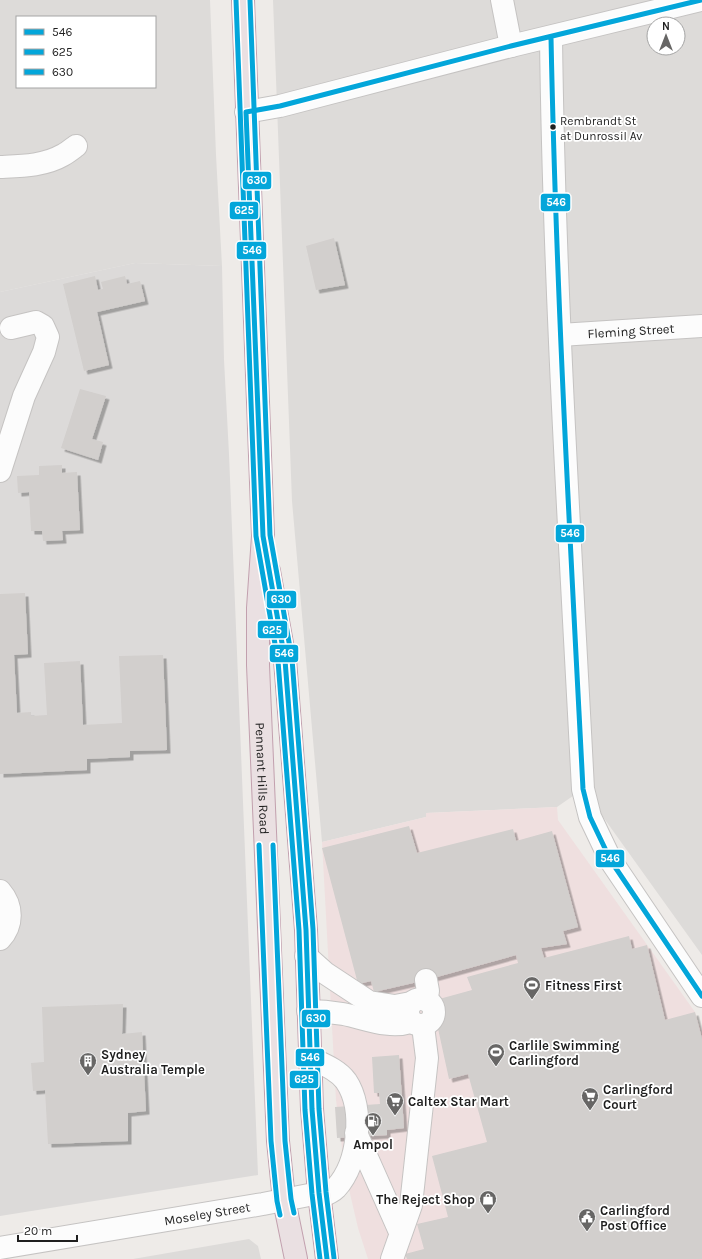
<svg xmlns="http://www.w3.org/2000/svg" width="702" height="1259" viewBox="0 0 702 1259" font-family="Karla,sans-serif">
<style>
.residential{fill:#dddbd9;fill-rule:evenodd}
.commercial{fill:#efdfdf}
.religious{fill:#dcdad9}
.building{fill:#d2cfcd;filter:url(#shadow)}
.lines{fill:none;stroke-linecap:round;stroke-linejoin:round}
.minor-casing{stroke:#c5c3c2;stroke-width:24}
.highway-casing{stroke:#c2a0ae;stroke-width:24}
.minor{stroke:#fcfcfc;stroke-width:22}
.highway{stroke:#eae0e2;stroke-width:22}
.bus-1-casing{stroke:#fff;stroke-width:8}
.bus-2-casing{stroke:#fff;stroke-width:8}
.bus-3-casing{stroke:#fff;stroke-width:8}
.bus-1{stroke:#03a6da;stroke-width:5}
.bus-2{stroke:#03a6da;stroke-width:5}
.bus-3{stroke:#03a6da;stroke-width:5}
.bus-dot{fill:#1f1f1f;stroke:#fff;stroke-width:1.5}
.labels{text-anchor:middle;stroke-width:3.5;stroke-linejoin:round;paint-order:stroke}
.bus-label{font-size:12px;fill:#1f1f1f;stroke:#fff;text-anchor:start}
.street-label{font-size:13px;fill:#1f1f1f;stroke:#fff}
.poi-label{font-size:13px;font-weight:bold;fill:#1f1f1f;stroke:#fff;text-anchor:start}
.line-badge{stroke:#fff;stroke-width:1.5}
.badge-label{font-size:11px;text-anchor:middle;font-weight:bold;fill:#fff}
</style>
<defs>
<filter id="shadow"><feDropShadow dx="3.5" dy="3.5" stdDeviation="0" flood-color="#0004"/></filter>
</defs>
<rect width="100%" height="100%" fill="#eeebe8"/>
<path class="residential" d="M0 0H210L216 155 222 266 135 263 0 292ZM17 17H155V87H17Z
M273 0H702V955L583 789 557 807 426 813V817L322 842 292 501ZM654 24H678V48H654Z
M249 1239 258 1246 261 1259H133Z"/>
<path class="commercial" d="M557 807 558 820 695 1012 702 1033V1259H368L358 1228 345 1172 336 1100 322 842 426 817V813Z"/>
<path class="religious" d="M135 263 222 266 224 360 229 454 258 1175 0 1216V292Z"/>
<path class="building" d="M334 238 345 285 316 290 306 246Z
M95 276 98 290 103 289 101 282 125 276 127 284 140 281 145 301 97 312 109 365 84 371 63 284Z
M80 389 106 396 92 439 103 442 98 460 61 448Z
M62 465V473L77 472 80 530 62 531 63 540 43 541 42 531H31L29 492 18 493 17 476 39 475V466Z
M25 593 28 654 14 655 17 713 31 712V716L47 715 44 663 80 661 83 725 122 723 119 656 163 655 167 750 130 751V757L87 759V770L0 774V594Z
M409 826 417 853 513 829 516 841 552 831 578 927 563 931 567 944 541 948 544 958 629 936 632 949 647 945 665 1020 695 1012 702 1039V1259H407L405 1254 424 1249 417 1224 448 1217 432 1156 487 1142 468 1074 449 1079 432 1001 472 990 467 977 518 963 516 955 426 980 374 992 371 981 358 984 322 848Z
M123 1004 122 1034 142 1032 146 1111 128 1113V1141L48 1144 45 1090 33 1091 31 1063 44 1062 42 1007Z
M399 1055 404 1128 387 1130V1135L337 1138 335 1107 380 1104 379 1093H374L372 1057Z"/>
<g class="lines">
<g class="minor-casing">
<g id="minor">
<path d="M502 0 511 46"/>
<path d="M551 37C554 288 570 538 583 789L590 817 611 861 702 996"/>
<path d="M246 112 280 106 511 46 701 0"/>
<path d="M0 167C21 166 44 166 63 155 67 153 72 149 76 146"/>
<path id="s1" d="M560 335 702 326"/>
<path d="M0 471 24 396 44 352 48 337 43 326 36 322 11 328"/>
<path d="M0 891C13 906 13 925 0 939"/>
<path d="M306 956 325 973 369 1002 395 1006 411 1003"/>
<circle cx="421" cy="1012" r="13"/>
<path d="M426 1000 428 991 426 980"/>
<path d="M308 1011C320 1011 331 1012 343 1014 365 1018 388 1029 411 1022"/>
<path d="M310 1058C322 1064 337 1069 346 1081 365 1109 359 1163 336 1188 332 1192 325 1195 320 1197"/>
<path d="M356 1133 400 1232"/>
<path id="s2" d="M0 1248 263 1204 319 1193"/>
<path d="M392 1259 411 1205 427 1058 423 1026"/>
</g>
</g>
<g class="highway-casing">
<g id="highway">
<path id="s3" d="M243 0 263 536 258 608V665L278 1141 284 1200 296 1259"/>
<path d="M269 571 285 660 306 930 312 1109 319 1193 327 1259"/>
</g>
</g>
<use href="#minor" class="minor"/>
<use href="#highway" class="highway"/>
<g class="bus-1-casing">
<path id="bus-1" d="M551 37C556 288 570 538 583 789L590 817 611 861 702 996
M327 1259 319 1193 312 1109 306 930 285 660 263 536 246 112 280 106 511 46 701 0"/>
</g>
<g class="bus-2-casing">
<path id="bus-2" d="M236 0 256 536 278 661 299 930 305 1110 312 1194 320 1259
M259 845 271 1141 277 1201 280 1215"/>
</g>
<g class="bus-3-casing">
<path id="bus-3" d="M250 0 270 535 292 659 313 929 319 1109 326 1192 334 1258
M273 845 285 1141 291 1199 294 1213"/>
</g>
<use href="#bus-1" class="bus-1"/>
<use href="#bus-2" class="bus-2"/>
<use href="#bus-3" class="bus-3"/>
</g>
<defs>
<g id="stadium-pin" transform="scale(0.9)"><path d="M0 17L-7.5 6A9.5 9.5 0 1 1 7.5 6Z" fill="#676665" stroke="#fff"/><path d="M0-5a6.5 5 0 1 0 0 10a6.5 5 0 1 0 0-10ZM-3.5-1.8h7v3.6h-7Z" fill="#fff"/></g>
<g id="building-pin" transform="scale(0.9)"><path d="M0 17L-7.5 6A9.5 9.5 0 1 1 7.5 6Z" fill="#676665" stroke="#fff"/><path d="M-4-6H4V6H1V3H-1V6H-4ZM-2.5-4.3h1.7v1.8h-1.7ZM.8-4.3h1.7v1.8H.8ZM-2.5-1h1.7V.8h-1.7ZM.8-1h1.7V.8H.8Z" fill="#fff"/></g>
<g id="supermarket-pin" transform="scale(0.9)"><path d="M0 17L-7.5 6A9.5 9.5 0 1 1 7.5 6Z" fill="#676665" stroke="#fff"/><path d="M-6-5.5h2.5l.6 2H6L4.5 2H-2.5L-4.4-4H-6ZM-1.5 3.2a1.3 1.3 0 1 0 .1 0ZM3 3.2a1.3 1.3 0 1 0 .1 0Z" fill="#fff"/></g>
<g id="fuel-pin" transform="scale(0.9)"><path d="M0 17L-7.5 6A9.5 9.5 0 1 1 7.5 6Z" fill="#676665" stroke="#fff"/><path d="M-5.5-6h7V0h2V4h1.3V-2.5L3-4.5l.8-.8L6-3V5H2.5V1h-1V6h-7ZM-4.2-4.7v3.2H.2V-4.7Z" fill="#fff"/></g>
<g id="shop-pin" transform="scale(0.9)"><path d="M0 17L-7.5 6A9.5 9.5 0 1 1 7.5 6Z" fill="#676665" stroke="#fff"/><path d="M-5-2.5h2.3a2.7 3.5 0 0 1 5.4 0H5L5.5 6h-11ZM-1.5-2.5h3a1.5 2.3 0 0 0-3 0Z" fill="#fff"/></g>
<g id="civic-pin" transform="scale(0.9)"><path d="M0 17L-7.5 6A9.5 9.5 0 1 1 7.5 6Z" fill="#676665" stroke="#fff"/><path d="M-.6-6.5H3V-4.5H.6V-3L4-1V1h2V6H-6V1h2V-1L-.6-3ZM-1.2 2.5V6h2.4V2.5Z" fill="#fff"/></g>
</defs>
<g fill-rule="evenodd">
<use href="#stadium-pin" x="532" y="985"/>
<use href="#stadium-pin" x="496" y="1052"/>
<use href="#building-pin" x="88" y="1061"/>
<use href="#supermarket-pin" x="590" y="1096"/>
<use href="#supermarket-pin" x="395" y="1101"/>
<use href="#fuel-pin" x="373" y="1121"/>
<use href="#shop-pin" x="488" y="1199"/>
<use href="#civic-pin" x="587" y="1217"/>
</g>
<circle class="bus-dot" cx="553" cy="127" r="3.5"/>
<g class="labels">
<g class="bus-label">
<text x="560" y="125">Rembrandt St<tspan x="560" dy="15">at Dunrossil Av</tspan></text>
</g>
<g class="street-label">
<text dy="5" stroke="none"><textPath href="#s1" startOffset="71">Fleming Street</textPath></text>
<text dy="5" stroke="none"><textPath href="#s3" startOffset="779">Pennant Hills Road</textPath></text>
<text dy="5" stroke="none"><textPath href="#s2" startOffset="210">Moseley Street</textPath></text>
</g>
<g class="poi-label">
<text x="545" y="990">Fitness First</text>
<text x="509" y="1050">Carlile Swimming<tspan x="509" dy="15">Carlingford</tspan></text>
<text x="101" y="1059">Sydney<tspan x="101" dy="15">Australia Temple</tspan></text>
<text x="603" y="1094">Carlingford<tspan x="603" dy="15">Court</tspan></text>
<text x="408" y="1106">Caltex Star Mart</text>
<text x="373" y="1149" text-anchor="middle">Ampol</text>
<text x="475" y="1204" text-anchor="end">The Reject Shop</text>
<text x="600" y="1215">Carlingford<tspan x="600" dy="15">Post Office</tspan></text>
</g>
</g>
<g class="line-badge">
<rect x="242" y="171" width="30" height="19" rx="4" fill="#03a6da"/>
<rect x="540" y="193" width="31" height="19" rx="4" fill="#03a6da"/>
<rect x="229" y="201" width="30" height="19" rx="4" fill="#03a6da"/>
<rect x="236" y="241" width="31" height="19" rx="4" fill="#03a6da"/>
<rect x="555" y="524" width="30" height="19" rx="4" fill="#03a6da"/>
<rect x="266" y="590" width="31" height="19" rx="4" fill="#03a6da"/>
<rect x="257" y="620" width="31" height="19" rx="4" fill="#03a6da"/>
<rect x="269" y="644" width="30" height="19" rx="4" fill="#03a6da"/>
<rect x="595" y="849" width="30" height="19" rx="4" fill="#03a6da"/>
<rect x="301" y="1009" width="30" height="19" rx="4" fill="#03a6da"/>
<rect x="295" y="1048" width="30" height="19" rx="4" fill="#03a6da"/>
<rect x="289" y="1070" width="30" height="19" rx="4" fill="#03a6da"/>
</g>
<g class="badge-label">
<text x="257" y="184">630</text>
<text x="556" y="206">546</text>
<text x="244" y="214">625</text>
<text x="252" y="254">546</text>
<text x="570" y="537">546</text>
<text x="281" y="603">630</text>
<text x="272" y="634">625</text>
<text x="284" y="657">546</text>
<text x="610" y="862">546</text>
<text x="316" y="1022">630</text>
<text x="310" y="1061">546</text>
<text x="304" y="1083">625</text>
</g>
<rect x="16" y="16" width="140" height="72" fill="#ffffff" stroke="#a5a5a5"/>
<rect x="24" y="29" width="20" height="6" fill="#03a6da" stroke="#a5a5a5"/>
<text x="52" y="36" font-size="12" fill="#1f1f1f">546</text>
<rect x="24" y="49" width="20" height="6" fill="#03a6da" stroke="#a5a5a5"/>
<text x="52" y="56" font-size="12" fill="#1f1f1f">625</text>
<rect x="24" y="69" width="20" height="6" fill="#03a6da" stroke="#a5a5a5"/>
<text x="52" y="76" font-size="12" fill="#1f1f1f">630</text>
<g transform="translate(666 36)"><circle r="19" fill="#ffffff" stroke="#a5a5a5"/>
<path d="M0-3L7 15L0 10L-7 15Z" fill="#676665"/>
<text y="-6" font-size="11" font-weight="bold" text-anchor="middle" fill="#1f1f1f">N</text>
</g>
<path d="M18 1235v6h59v-6" fill="none" stroke="#1f1f1f" stroke-width="2"/>
<text x="24" y="1235" font-size="12" fill="#1f1f1f" stroke="#ffffff" stroke-width="3" paint-order="stroke">20 m</text>
</svg>
